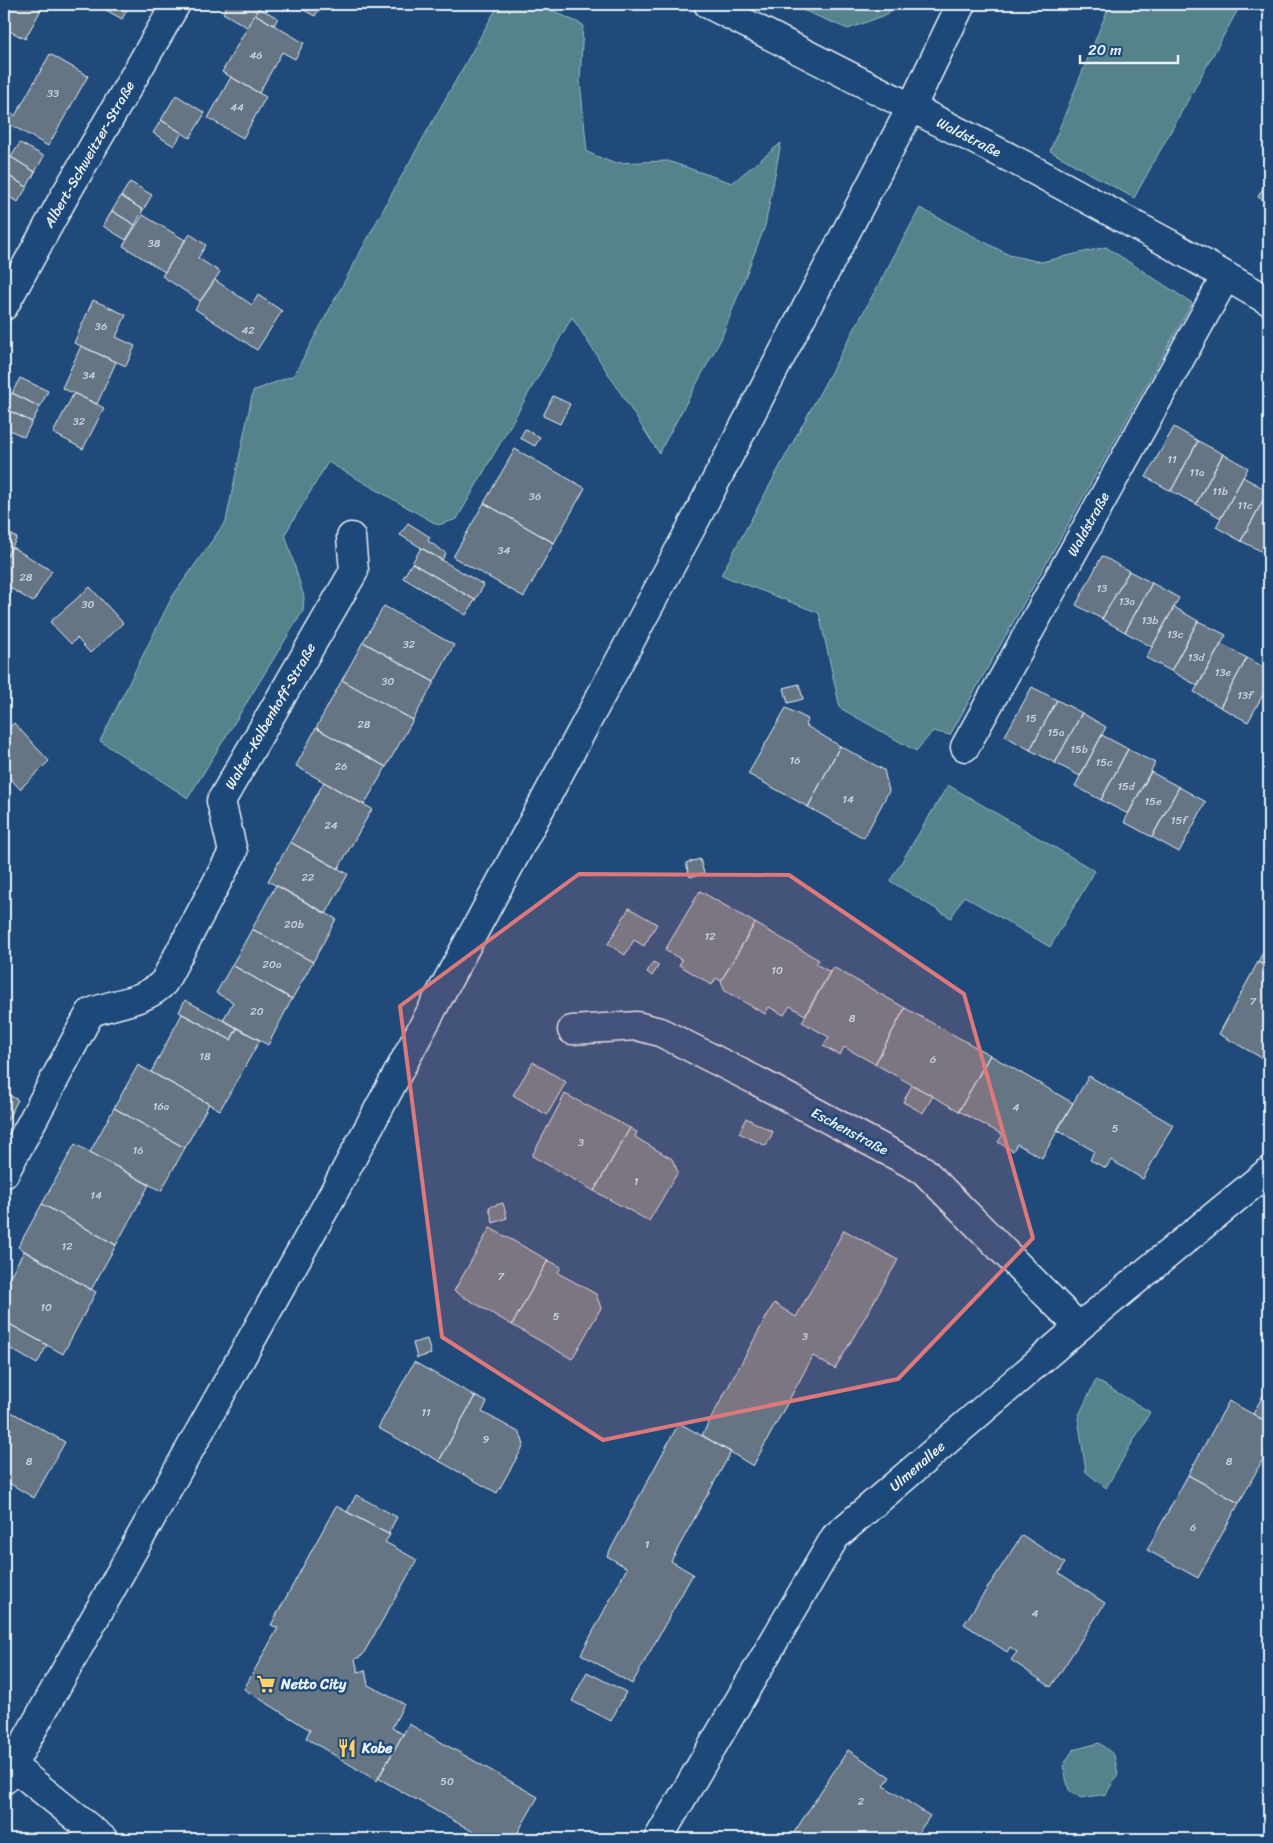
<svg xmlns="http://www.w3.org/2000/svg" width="1273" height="1843" viewBox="0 0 1273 1843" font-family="Sriracha,sans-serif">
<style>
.green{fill:#56828b;stroke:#9fbac2}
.building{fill:#657584;stroke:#e8f1f8}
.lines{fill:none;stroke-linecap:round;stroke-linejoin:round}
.street-casing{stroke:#e8f1f8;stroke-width:31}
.secondary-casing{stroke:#e8f1f8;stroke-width:31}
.street{stroke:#1f4a7a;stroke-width:28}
.secondary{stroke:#1f4a7a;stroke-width:28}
.marked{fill:#dd787b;fill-opacity:0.2;stroke:#dd787b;stroke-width:4;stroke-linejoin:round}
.labels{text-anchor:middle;stroke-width:5;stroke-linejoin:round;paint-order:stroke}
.number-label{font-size:11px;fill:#c7d2db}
.street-label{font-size:14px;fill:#e8f1f8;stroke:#1f4a7a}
.poi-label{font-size:14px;font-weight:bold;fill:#e8f1f8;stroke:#1f4a7a;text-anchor:start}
</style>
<rect width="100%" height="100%" fill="#1f4a7a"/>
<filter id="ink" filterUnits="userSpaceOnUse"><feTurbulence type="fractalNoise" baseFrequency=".02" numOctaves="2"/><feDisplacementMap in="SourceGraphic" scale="10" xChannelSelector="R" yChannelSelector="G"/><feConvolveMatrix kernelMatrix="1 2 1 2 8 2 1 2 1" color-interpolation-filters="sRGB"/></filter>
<g filter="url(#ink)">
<path class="green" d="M499 4H539L583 25 580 81 587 152 613 163 668 161 732 183 781 143 765 226 721 339 659 453 572 317 457 519 438 525 328 462 285 534 304 597 303 611 188 798 100 741 172 597 226 521 253 391 294 375 396 186Z
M788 4H893L888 14 848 29Z
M1110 4H1241L1134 198 1050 151Z
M920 208 1009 255 1041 262 1106 247 1192 303 950 735 933 731 916 751 840 708 819 613 721 575Z
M948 785 1095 871 1050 947 964 896 951 918 890 881Z
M1096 1380 1150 1412 1106 1488 1086 1472 1078 1417Z
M1099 1743 1114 1755 1118 1774 1106 1794 1081 1798 1069 1790 1063 1766 1073 1750Z"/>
<path class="building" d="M4 4H44L25 39 4 28Z
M98 4H130L122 19 97 5Z
M228 4H252L259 8 247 27 223 13Z
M292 4H322L315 16Z
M259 8 278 18 274 25 255 14Z
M255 14 304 43 295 59 282 52 259 93 222 72Z
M50 54 88 76 48 146 4 121V111L5 110 15 116Z
M231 77 266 97 243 138 208 118Z
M176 95 205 113 190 138 161 120Z
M161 120 182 133 174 146 153 133Z
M20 143 44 156 35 172 11 157Z
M11 157 35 172 27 187 4 173V170Z
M4 173 27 187 18 202 4 194Z
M1269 177V203L1258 197Z
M130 182 152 195 143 210 121 196Z
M121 196 143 210 135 225 112 211Z
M112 211 135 225 126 240 103 226Z
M143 215 185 240 165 272 123 246Z
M190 234 206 245 198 258 220 272 200 301 162 276Z
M215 280 252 305 258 295 282 311 257 350 195 309Z
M93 300 126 315 116 337 135 346 126 366 74 343Z
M81 346 116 362 97 404 62 388Z
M20 378 48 391 40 407 12 393Z
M12 393 40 407 32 422 4 408Z
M74 393 104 408 83 449 53 433Z
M553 396 570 404 560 424 543 416Z
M4 408 32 422 24 437 4 427Z
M1174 427 1198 441 1171 491 1146 477Z
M525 429 540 437 535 446 520 438Z
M1198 441 1223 454 1196 504 1171 491Z
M515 449 585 488 554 543 484 503Z
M1223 454 1248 468 1221 518 1196 504Z
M1243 477 1268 491 1241 541 1216 527Z
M1268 491 1269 492V555L1241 541Z
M484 503 554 543 524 597 453 557Z
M408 523 430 537 428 541 446 553 442 560 400 535Z
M4 530 17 538 4 561Z
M12 547 52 571 33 602 4 584V561Z
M421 548 484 585 475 600 412 563Z
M1102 556 1129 571 1102 619 1076 605Z
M412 563 475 600 466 615 403 578Z
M1129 571 1152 583 1125 632 1102 619Z
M1152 583 1179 598 1152 647 1125 632Z
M90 587 123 623 90 653 77 638 71 644 50 622Z
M384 606 454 645 434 682 363 642Z
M1174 607 1198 621 1171 671 1146 658Z
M1198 621 1226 635 1198 686 1171 671Z
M363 642 434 682 413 720 342 680Z
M1221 644 1247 658 1220 707 1194 692Z
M1247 658 1269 670V684L1248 722 1220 707Z
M342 680 413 720 386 767 316 728Z
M799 684 803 699 788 703 784 688Z
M1032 687 1057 700 1030 750 1005 736Z
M1057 700 1082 713 1055 763 1030 750Z
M786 708 808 719 805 725 840 746 808 807 748 774Z
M1082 713 1106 727 1080 776 1055 763Z
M14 723 49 761 20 789 4 772V733Z
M316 728 386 767 364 805 296 766Z
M1102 735 1128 749 1101 800 1075 786Z
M840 746 884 770 889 791 864 838 808 807Z
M1128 749 1155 763 1128 814 1101 800Z
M1151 772 1179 787 1152 837 1124 822Z
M324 782 372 809 338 869 290 842Z
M1179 787 1206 802 1179 852 1152 837Z
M290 842 348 874 326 914 268 881Z
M700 859 704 873 690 877 686 863Z
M276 885 336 919 313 962 252 929Z
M700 891 755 923 721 981 716 978 712 985 679 965 682 960 665 950Z
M629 908 657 924 644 946 634 940 625 955 608 944Z
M755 923 819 960 816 964 830 972 805 1015 790 1006 784 1015 769 1007 765 1014 725 991 721 981Z
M252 929 313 962 292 999 232 965Z
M1269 940V968L1258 962Z
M653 962 659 965 652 976 647 972Z
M1258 962 1269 968V1062L1219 1034Z
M232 965 292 999 268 1045 223 1020 233 1002 216 993Z
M833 967 905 1008 875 1064 844 1047 840 1055 823 1046 829 1037 802 1022Z
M185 1000 237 1028 231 1040 179 1012Z
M905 1008 990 1055 959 1111 875 1064Z
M182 1014 231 1040 237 1028 260 1040 220 1110 151 1072Z
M990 1055 1073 1103 1042 1158 1017 1144 1013 1151 1006 1147 998 1142 1003 1135 959 1111Z
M533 1062 566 1082 547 1115 513 1095Z
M138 1065 209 1104 185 1148 114 1108Z
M1089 1076 1173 1125 1143 1179 1111 1160 1106 1168 1090 1160 1094 1151 1057 1130Z
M912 1085 933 1096 923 1113 903 1102Z
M4 1092 18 1100 4 1126Z
M565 1094 630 1128 594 1191 532 1156Z
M114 1108 185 1148 161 1191 90 1152Z
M746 1118 773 1132 766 1146 739 1133Z
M630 1128 637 1132 635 1137 672 1159 678 1172 649 1221 594 1191Z
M75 1144 149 1185 116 1245 42 1204Z
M503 1203 507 1218 493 1223 489 1207Z
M42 1204 116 1245 91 1290 18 1247Z
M490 1228 548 1260 512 1325 454 1291Z
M844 1230 898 1260 835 1369 813 1356 753 1466 702 1435 774 1303 796 1317Z
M24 1251 96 1292 63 1354 4 1321V1287Z
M548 1260 561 1267 558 1273 596 1294 601 1308 572 1359 512 1325Z
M4 1321 47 1345 37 1364 4 1345Z
M427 1339 431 1354 417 1358 413 1343Z
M414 1362 475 1396 439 1461 378 1428Z
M1269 1384V1423L1253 1414Z
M475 1396 487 1402 482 1412 520 1433 524 1445 497 1493 439 1461Z
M1229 1401 1269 1423V1448L1239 1503 1188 1475Z
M4 1408 65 1442 34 1498 4 1480Z
M679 1423 731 1452 671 1561 693 1574 632 1684 581 1654 627 1568 607 1556Z
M1188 1475 1239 1503 1198 1578 1147 1550Z
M356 1495 397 1517 389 1532 390 1535 347 1512Z
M336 1506 390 1535 385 1542 417 1560 362 1656 355 1659 358 1672 365 1670 368 1685 404 1704 392 1728 403 1734 377 1781 306 1738 310 1730 244 1689 278 1628 271 1625Z
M1022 1535 1065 1563 1059 1573 1105 1603 1051 1687 1011 1660 1017 1652 1010 1647 1007 1652 964 1624Z
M587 1672 626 1692 611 1721 572 1701Z
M409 1724 538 1797 518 1832 530 1839H486L378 1778Z
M848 1750 890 1777 884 1786 930 1816 914 1839H794L791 1837Z"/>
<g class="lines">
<g class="street-casing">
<path id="street" d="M708 4 1028 167 1168 243 1269 301
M4 306 64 197 176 4
M965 747 1226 276
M572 1030 637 1026 660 1032 757 1081 923 1170 1079 1327
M4 1174 90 1013C115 1002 144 1003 164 982L233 852 221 801 354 571 351 537
M4 1759 103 1839
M658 1839 835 1537 1079 1327 1269 1171"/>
</g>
<g class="secondary-casing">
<path id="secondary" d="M4 1780 328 1203 690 530 911 108 961 4"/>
</g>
<use href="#street" class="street"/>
<use href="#secondary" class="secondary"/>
</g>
</g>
<path class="marked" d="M579 874 789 875 964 994 1033 1238 898 1379 603 1440 442 1337 400 1006Z"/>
<defs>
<g id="supermarket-bare" transform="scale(1.5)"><path d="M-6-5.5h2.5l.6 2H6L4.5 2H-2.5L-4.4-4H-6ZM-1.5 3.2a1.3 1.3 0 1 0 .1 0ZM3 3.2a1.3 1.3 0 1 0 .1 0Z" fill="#ffd166" stroke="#1f4a7a" stroke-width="2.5" paint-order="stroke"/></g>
<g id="restaurant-bare" transform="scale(1.5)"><path d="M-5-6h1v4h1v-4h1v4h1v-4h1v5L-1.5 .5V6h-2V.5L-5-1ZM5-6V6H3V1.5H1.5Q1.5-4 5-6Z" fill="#ffd166" stroke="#1f4a7a" stroke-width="2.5" paint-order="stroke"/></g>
</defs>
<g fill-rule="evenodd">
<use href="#supermarket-bare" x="266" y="1684"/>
<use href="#restaurant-bare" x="347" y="1748"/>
</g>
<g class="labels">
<g class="number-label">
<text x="256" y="59">46</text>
<text x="53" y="97">33</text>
<text x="237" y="111">44</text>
<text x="154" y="247">38</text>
<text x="101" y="330">36</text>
<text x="248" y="334">42</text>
<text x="89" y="379">34</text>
<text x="79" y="425">32</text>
<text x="1172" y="463">11</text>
<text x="1197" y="476">11a</text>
<text x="1220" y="495">11b</text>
<text x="535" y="500">36</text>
<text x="1245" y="509">11c</text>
<text x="504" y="554">34</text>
<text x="26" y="581">28</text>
<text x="1102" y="592">13</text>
<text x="1127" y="605">13a</text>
<text x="88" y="608">30</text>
<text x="1150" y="624">13b</text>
<text x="1175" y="638">13c</text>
<text x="409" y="648">32</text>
<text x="1196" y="661">13d</text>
<text x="1223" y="676">13e</text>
<text x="388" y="685">30</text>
<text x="1245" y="699">13f</text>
<text x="1031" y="722">15</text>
<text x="364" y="728">28</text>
<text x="1056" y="736">15a</text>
<text x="1079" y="753">15b</text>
<text x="795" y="764">16</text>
<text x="1104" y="766">15c</text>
<text x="341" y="770">26</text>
<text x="1126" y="790">15d</text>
<text x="848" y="803">14</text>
<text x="1153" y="805">15e</text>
<text x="1179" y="824">15f</text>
<text x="331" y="829">24</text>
<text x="308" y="881">22</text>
<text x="294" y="928">20b</text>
<text x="710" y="940">12</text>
<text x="272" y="968">20a</text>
<text x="777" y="974">10</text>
<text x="1253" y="1005">7</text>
<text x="257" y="1015">20</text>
<text x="852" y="1022">8</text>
<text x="205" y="1060">18</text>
<text x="933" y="1063">6</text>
<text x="161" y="1110">16a</text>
<text x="1016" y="1111">4</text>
<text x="1115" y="1132">5</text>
<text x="581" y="1146">3</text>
<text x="138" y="1154">16</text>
<text x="636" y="1185">1</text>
<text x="96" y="1199">14</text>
<text x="67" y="1250">12</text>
<text x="501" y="1280">7</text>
<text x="46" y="1311">10</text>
<text x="556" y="1320">5</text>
<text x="805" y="1340">3</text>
<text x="426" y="1416">11</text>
<text x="486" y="1443">9</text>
<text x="29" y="1465">8</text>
<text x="1229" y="1465">8</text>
<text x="1193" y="1531">6</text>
<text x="647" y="1548">1</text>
<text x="1035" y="1617">4</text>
<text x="447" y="1785">50</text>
<text x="861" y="1805">2</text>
</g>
<g class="street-label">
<text transform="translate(969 137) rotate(27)" y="5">Waldstraße</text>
<text transform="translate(89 154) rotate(-60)" y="5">Albert-Schweitzer-Straße</text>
<text transform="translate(1088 524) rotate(-61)" y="5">Waldstraße</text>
<text transform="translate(270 716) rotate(-60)" y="5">Walter-Kolbenhoff-Straße</text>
<text transform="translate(850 1131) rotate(28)" y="5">Eschenstraße</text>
<text transform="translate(917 1466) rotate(-41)" y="5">Ulmenallee</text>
</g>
<g class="poi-label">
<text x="281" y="1689">Netto City</text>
<text x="362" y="1753">Kobe</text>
</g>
</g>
<rect width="1273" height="1843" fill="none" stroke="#1f4a7a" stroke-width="20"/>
<rect x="10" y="10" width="1253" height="1823" fill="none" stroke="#e8f1f8" stroke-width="2" filter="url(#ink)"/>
<path d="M1080 55v8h98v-8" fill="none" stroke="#e8f1f8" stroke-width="2.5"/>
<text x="1088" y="55" font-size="15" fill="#e8f1f8" stroke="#1f4a7a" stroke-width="4" paint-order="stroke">20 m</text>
</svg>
